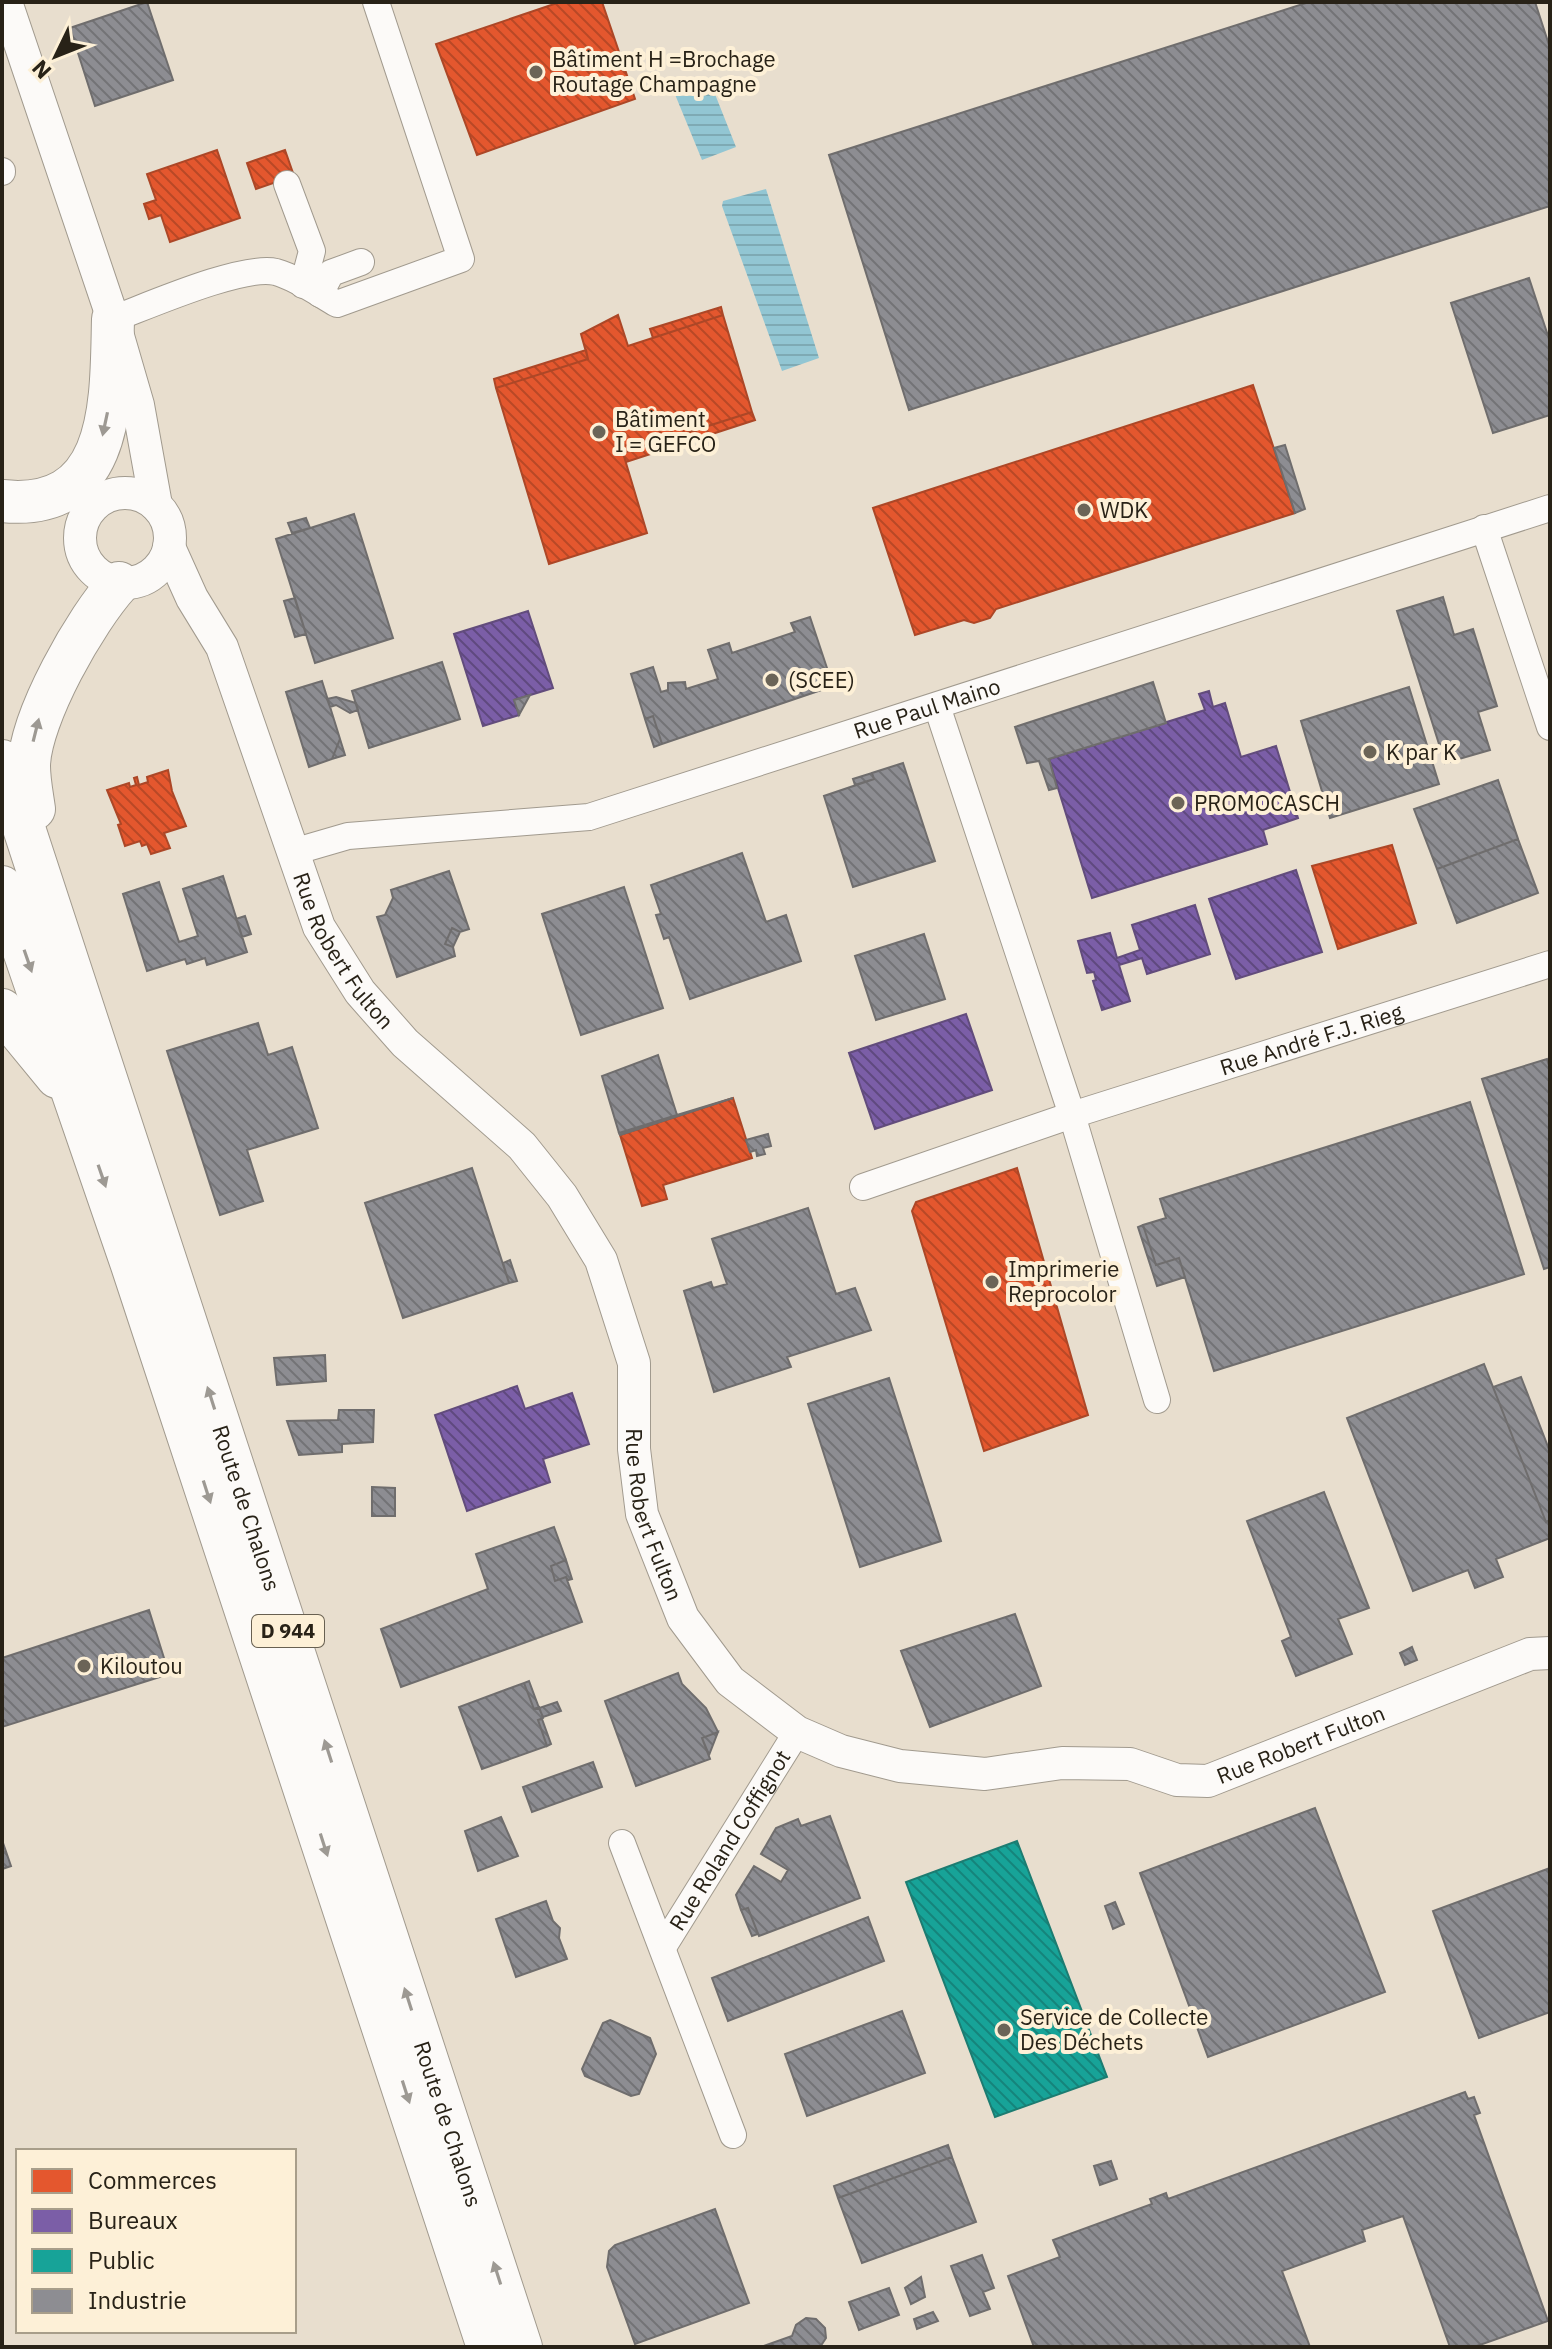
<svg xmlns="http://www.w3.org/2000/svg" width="1552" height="2349" viewBox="0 0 1552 2349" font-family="'IBM Plex Sans',sans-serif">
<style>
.water{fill:url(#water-rules)}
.shops{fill:url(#shops-back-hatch);stroke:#ac4727;stroke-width:2}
.offices{fill:url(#offices-back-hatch);stroke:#624c7c;stroke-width:2}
.public{fill:url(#public-back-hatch);stroke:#1c7c71;stroke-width:2}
.industry{fill:url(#industry-back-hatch);stroke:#6f6d6d;stroke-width:2}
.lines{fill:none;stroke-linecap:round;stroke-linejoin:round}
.minor-casing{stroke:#a19a8e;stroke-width:28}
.tertiary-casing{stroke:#a19a8e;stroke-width:34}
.primary-casing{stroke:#a19a8e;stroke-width:44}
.minor{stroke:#fcfaf8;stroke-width:26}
.tertiary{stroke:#fcfaf8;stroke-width:32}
.primary{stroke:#fcfaf8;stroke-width:42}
.oneway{fill:#9d9993}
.poi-dot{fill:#6b6457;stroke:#fdf0d7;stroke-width:3}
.labels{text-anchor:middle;stroke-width:8;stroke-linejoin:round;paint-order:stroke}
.shield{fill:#fdf0d7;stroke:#686051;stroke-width:2}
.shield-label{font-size:20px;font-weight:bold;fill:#282217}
.poi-label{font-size:22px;fill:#282217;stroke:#fdf0d7;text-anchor:start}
.street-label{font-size:22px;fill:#282217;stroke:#fdf0d7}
</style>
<defs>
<pattern id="water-rules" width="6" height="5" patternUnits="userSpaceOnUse" patternTransform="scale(2)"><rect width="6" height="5" fill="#92c6d3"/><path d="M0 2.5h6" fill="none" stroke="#7eaab4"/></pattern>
<pattern id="shops-back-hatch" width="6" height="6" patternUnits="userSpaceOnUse" patternTransform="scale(2)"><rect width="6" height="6" fill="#e4572e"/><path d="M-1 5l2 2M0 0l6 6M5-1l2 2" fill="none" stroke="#b94826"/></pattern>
<pattern id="offices-back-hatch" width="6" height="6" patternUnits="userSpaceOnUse" patternTransform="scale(2)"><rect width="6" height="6" fill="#7b5ea7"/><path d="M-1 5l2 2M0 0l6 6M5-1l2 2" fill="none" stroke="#5f497f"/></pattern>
<pattern id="public-back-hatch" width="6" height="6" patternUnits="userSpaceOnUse" patternTransform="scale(2)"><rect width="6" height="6" fill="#17a398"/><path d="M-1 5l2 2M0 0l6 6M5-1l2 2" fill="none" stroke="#15847b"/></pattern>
<pattern id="industry-back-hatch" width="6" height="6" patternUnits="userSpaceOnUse" patternTransform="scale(2)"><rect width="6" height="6" fill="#8d8d92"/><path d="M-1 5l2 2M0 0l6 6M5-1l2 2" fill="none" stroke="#737376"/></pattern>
</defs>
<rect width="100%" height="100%" fill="#e8dece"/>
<path class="water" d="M709 79 736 147 702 160 674 92Z
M766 189 819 358 782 371 722 206 723 201Z"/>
<path class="shops" d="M560 2H602L635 99 477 155 436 44Z
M217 150 240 218 170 242 161 215 149 219 144 204 156 200 147 174Z
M285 150 294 176 256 189 247 163Z
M721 307 723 315 653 338 650 329Z
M618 315 628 346 723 315 752 412 623 453 647 533 549 564 496 388 588 359 581 334Z
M586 350 588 359 496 388 494 379Z
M1253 385 1295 513 996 609 990 618 974 623 964 620 915 635 873 508Z
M752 412 755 420 626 462 623 453Z
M168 770 172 791 186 826 164 833 170 848 151 854 147 844 142 846 140 841 125 846 118 825 121 824 107 790 129 783 130 787 136 785 134 778 137 777 139 785 148 782 147 777Z
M1392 845 1416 923 1338 949 1312 866Z
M733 1098 752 1158 663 1185 667 1199 642 1206 620 1135Z
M1017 1168 1088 1415 984 1451 912 1211 916 1202Z"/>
<path class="offices" d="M528 611 553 688 514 700 519 715 483 726 454 634Z
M1209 691 1213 707 1225 703 1241 757 1276 746 1298 818 1263 830 1267 844 1092 898 1049 759 1205 710 1199 694Z
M1296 870 1322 952 1236 979 1209 899Z
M1195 905 1210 954 1147 974 1142 958 1119 965 1130 1001 1102 1010 1093 981 1096 980 1094 972 1087 973 1078 941 1110 933 1117 958 1140 950 1132 925Z
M966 1014 992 1090 875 1129 849 1053Z
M517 1386 525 1409 572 1393 589 1444 543 1459 550 1482 467 1511 435 1415Z"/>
<path class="public" d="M1017 1841 1107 2077 995 2117 906 1882Z"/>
<path class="industry" d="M147 2 173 80 95 106 70 28Z
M1309 2H1535L1550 48V206L909 410 829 155Z
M1529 278 1550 342V415L1493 433 1451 303Z
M1285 445 1305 509 1295 513 1274 448Z
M354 514 393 638 315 663 276 539Z
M306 518 310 528 292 533 288 523Z
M1443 597 1454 635 1473 629 1497 706 1478 712 1490 750 1445 763 1397 611Z
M295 598 306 634 295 637 284 601Z
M810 617 833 686 662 744 653 716 645 719 631 674 653 667 661 692 668 690V683L685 682 686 689 718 679 708 650 729 643 732 653 795 632 791 623Z
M442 662 460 719 369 748 352 691Z
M322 681 340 739 332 759 309 767 286 692Z
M1153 682 1166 723 1049 759 1057 788 1049 790 1039 761 1027 763 1015 727Z
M1409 687 1439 784 1330 818 1301 721Z
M530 695 519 715 514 700Z
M336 697 356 703 358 710 350 713 336 705 330 707 327 699Z
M653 716 662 744 654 747 645 719Z
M340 739 345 755 332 759Z
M903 763 935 861 853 887 824 796 874 779 872 773Z
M872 773 874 779 855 785 853 779Z
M1498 780 1518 839 1437 869 1414 809Z
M1518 839 1538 893 1457 923 1437 869Z
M742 853 766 922 786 915 801 961 690 999 669 937 664 939 656 915 661 914 651 885Z
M449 871 469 929 460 932 452 928 445 944 453 947 455 956 397 977 377 917 385 915 393 898 391 890Z
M223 876 247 952 207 965 205 958 187 964 185 959 147 971 123 894 159 882 179 942 198 936 183 889Z
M624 887 663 1008 581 1035 542 914Z
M245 916 251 934 242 937 236 919Z
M452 928 460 932 453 947 445 944Z
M924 934 945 999 876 1020 855 956Z
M258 1023 268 1055 292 1047 318 1128 247 1150 263 1201 220 1215 167 1051Z
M658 1055 677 1115 619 1133 602 1076Z
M1547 1059 1550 1069V1267L1544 1269 1482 1079Z
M733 1098 620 1135 619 1133 677 1115Z
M1470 1102 1524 1274 1214 1371 1179 1258 1156 1265 1143 1225 1166 1218 1160 1199Z
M768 1134 771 1146 763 1148 765 1154 757 1156 756 1150 750 1152 746 1140Z
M472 1168 509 1283 403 1318 365 1203Z
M808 1208 836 1294 855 1288 871 1330 787 1357 791 1367 714 1392 684 1291 711 1282 713 1288 727 1284 712 1239Z
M1143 1225 1156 1265 1179 1258 1185 1277 1157 1286 1138 1227Z
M510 1260 517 1281 509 1283 503 1263Z
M325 1355 326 1381 277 1385 274 1358Z
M1484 1364 1546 1522 1550 1520V1538L1496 1559 1503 1577 1475 1588 1468 1570 1413 1591 1347 1418Z
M1521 1377 1550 1452V1520L1546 1522 1493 1387Z
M889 1378 941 1541 860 1567 808 1404Z
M339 1410H374L373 1442 342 1444V1452L299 1455 287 1421 338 1420Z
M372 1487 395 1488V1516H372Z
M1324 1492 1369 1608 1338 1619 1352 1654 1296 1676 1282 1641 1291 1637 1247 1521Z
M554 1527 566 1560 551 1566 555 1581 566 1577 582 1622 401 1687 381 1629 488 1589 476 1554Z
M566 1560 572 1579 568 1580 566 1577 555 1581 551 1566Z
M149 1610 169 1674 2 1727V1658Z
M1015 1614 1041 1686 930 1727 901 1651Z
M1412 1647 1417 1660 1405 1665 1400 1653Z
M678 1673 682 1684 706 1708 718 1732 702 1738 710 1759 636 1786 605 1701Z
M529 1681 539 1708 534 1709 524 1683Z
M524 1683 534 1709 539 1707 543 1718 538 1720 547 1746 482 1769 459 1707Z
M557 1702 561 1711 543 1717 539 1708Z
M542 1719 551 1744 547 1746 538 1720Z
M718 1732 709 1755 702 1738Z
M593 1762 602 1787 532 1812 523 1787Z
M1315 1808 1385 1992 1208 2057 1140 1873Z
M830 1816 860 1898 759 1936 748 1908 741 1910 736 1895 754 1866 781 1882 788 1870 761 1854 776 1828 798 1819 801 1826Z
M501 1817 518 1856 478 1871 465 1831Z
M2 1840 11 1866 2 1869Z
M1550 1868V2012L1479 2038 1433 1911Z
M546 1901 553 1921 560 1928 559 1938 567 1959 516 1977 496 1919Z
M1115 1902 1124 1924 1113 1929 1105 1906Z
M748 1908 758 1934 752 1936 741 1910Z
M868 1917 884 1961 728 2021 712 1978Z
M902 2011 925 2073 807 2116 785 2054Z
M610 2020 650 2038 656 2054 639 2094 631 2096 585 2076 582 2069 603 2023Z
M1465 2092 1468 2099 1474 2097 1480 2113 1474 2115 1548 2321 1474 2347H1450L1403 2216 1362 2230 1365 2241 1282 2271 1310 2347H1034L1008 2276 1060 2257 1053 2240 1152 2204 1150 2199 1166 2193 1168 2199Z
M948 2145 952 2157 838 2198 834 2186Z
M952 2157 976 2222 862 2263 838 2198Z
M1111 2161 1117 2179 1100 2185 1094 2166Z
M715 2209 749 2303 635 2344 607 2267 609 2251 615 2245Z
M982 2255 994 2288 983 2292 990 2309 970 2316 951 2266Z
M921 2277 925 2297 911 2304 905 2288Z
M889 2288 899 2315 859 2330 849 2302Z
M933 2312 938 2321 917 2329 914 2319Z
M806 2318 816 2319 825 2328 826 2338 820 2347H761L792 2336 796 2325Z"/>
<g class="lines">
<g class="minor-casing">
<g id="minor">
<path d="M2 171V172"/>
<path d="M287 184 312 251 303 285"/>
<path d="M320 294 331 273 361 262"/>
<path d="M113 319C148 306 243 264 276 272 297 278 318 293 337 304L461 259 376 2"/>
<path d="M1484 528 1550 727"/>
<path d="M937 706 1072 1115 1157 1400"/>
<path id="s1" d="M293 852 348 836 589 817 1550 508"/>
<path id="s2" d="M863 1187 1072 1115 1550 964"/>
<path d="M622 1843 733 2135"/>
<path id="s3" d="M663 1947 797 1732"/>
</g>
</g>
<g class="tertiary-casing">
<g id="tertiary">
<path d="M6 2 113 319 138 405 156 505"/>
<circle cx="125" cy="538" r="45"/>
<path id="s4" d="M169 547 192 598 222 647 319 927 360 992 405 1043 522 1146 562 1196 601 1260 634 1363V1449L642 1514 683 1618 730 1681 797 1732 841 1751 900 1766 985 1774 1062 1763 1130 1764 1177 1780 1208 1781 1530 1654 1550 1653"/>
</g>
</g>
<g class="primary-casing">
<g id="primary">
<path d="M2 501C116 513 111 399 113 319"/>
<path id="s5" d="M2 761 521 2347"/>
<path d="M34 809C32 795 29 780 29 766 30 717 86 619 119 583"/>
<path d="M2 887 132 1265 488 2347"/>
<path d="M2 1010 57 1077"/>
</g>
</g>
<use href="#minor" class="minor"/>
<use href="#tertiary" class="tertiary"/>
<use href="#primary" class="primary"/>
</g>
<defs><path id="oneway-solid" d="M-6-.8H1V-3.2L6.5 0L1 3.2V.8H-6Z" transform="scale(2)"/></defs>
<g class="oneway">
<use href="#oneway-solid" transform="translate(105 424) rotate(102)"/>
<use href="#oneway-solid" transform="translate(36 730) rotate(-76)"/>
<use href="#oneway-solid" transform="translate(28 961) rotate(71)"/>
<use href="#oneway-solid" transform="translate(102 1176) rotate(71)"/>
<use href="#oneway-solid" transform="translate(211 1398) rotate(-108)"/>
<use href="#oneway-solid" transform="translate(207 1492) rotate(72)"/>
<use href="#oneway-solid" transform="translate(328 1751) rotate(-108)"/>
<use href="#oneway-solid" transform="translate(324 1845) rotate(72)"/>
<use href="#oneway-solid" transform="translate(408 1999) rotate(-108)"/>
<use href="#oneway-solid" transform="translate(406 2092) rotate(72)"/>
<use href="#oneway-solid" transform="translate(497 2273) rotate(-108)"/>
</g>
<g class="poi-dot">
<circle cx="536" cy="72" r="8"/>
<circle cx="599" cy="432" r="8"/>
<circle cx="1084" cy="510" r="8"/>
<circle cx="772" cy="680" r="8"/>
<circle cx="1370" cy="752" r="8"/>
<circle cx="1178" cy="803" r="8"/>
<circle cx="992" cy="1282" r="8"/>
<circle cx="84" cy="1666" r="8"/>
<circle cx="1004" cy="2030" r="8"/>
</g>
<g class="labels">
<rect class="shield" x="252" y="1615" width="72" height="32" rx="6"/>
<g class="shield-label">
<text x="288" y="1638">D 944</text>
</g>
<g class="poi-label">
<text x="552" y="67">Bâtiment H =Brochage<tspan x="552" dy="25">Routage Champagne</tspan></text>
<text x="615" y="427">Bâtiment<tspan x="615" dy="25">I = GEFCO</tspan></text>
<text x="1100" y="518">WDK</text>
<text x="788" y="688">(SCEE)</text>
<text x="1386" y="760">K par K</text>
<text x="1194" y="811">PROMOCASCH</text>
<text x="1008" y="1277">Imprimerie<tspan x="1008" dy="25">Reprocolor</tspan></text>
<text x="100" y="1674">Kiloutou</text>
<text x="1020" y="2025">Service de Collecte<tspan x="1020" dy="25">Des Déchets</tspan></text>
</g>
<g class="street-label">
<text dy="8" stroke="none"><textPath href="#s1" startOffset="654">Rue Paul Maino</textPath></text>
<text dy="8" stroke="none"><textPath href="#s4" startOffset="442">Rue Robert Fulton</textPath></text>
<text dy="8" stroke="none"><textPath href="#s2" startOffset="472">Rue André F.J. Rieg</textPath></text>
<text dy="8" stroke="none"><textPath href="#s5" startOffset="786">Route de Chalons</textPath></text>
<text dy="8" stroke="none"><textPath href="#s4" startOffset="1112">Rue Robert Fulton</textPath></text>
<text dy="8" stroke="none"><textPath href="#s4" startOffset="1904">Rue Robert Fulton</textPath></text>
<text dy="8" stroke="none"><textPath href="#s3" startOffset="126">Rue Roland Coffignot</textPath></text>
<text dy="8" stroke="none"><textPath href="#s5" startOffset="1434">Route de Chalons</textPath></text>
</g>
</g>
<rect width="1552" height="2349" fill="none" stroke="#282217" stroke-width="8"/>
<rect x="16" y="2149" width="280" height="184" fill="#fdf0d7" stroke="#a89e8a" stroke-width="2"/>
<rect x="32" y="2169" width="40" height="24" fill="#e4572e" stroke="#a89e8a" stroke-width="2"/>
<text x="88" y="2189" font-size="24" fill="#282217">Commerces</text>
<rect x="32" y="2209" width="40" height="24" fill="#7b5ea7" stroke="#a89e8a" stroke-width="2"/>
<text x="88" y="2229" font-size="24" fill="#282217">Bureaux</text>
<rect x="32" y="2249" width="40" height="24" fill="#17a398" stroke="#a89e8a" stroke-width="2"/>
<text x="88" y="2269" font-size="24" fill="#282217">Public</text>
<rect x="32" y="2289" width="40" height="24" fill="#8d8d92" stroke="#a89e8a" stroke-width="2"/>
<text x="88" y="2309" font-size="24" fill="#282217">Industrie</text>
<g transform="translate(56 56) rotate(227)" stroke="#fdf0d7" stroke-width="6" paint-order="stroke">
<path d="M0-6L14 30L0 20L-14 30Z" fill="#282217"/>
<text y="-12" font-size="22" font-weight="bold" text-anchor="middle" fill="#282217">N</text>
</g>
</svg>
